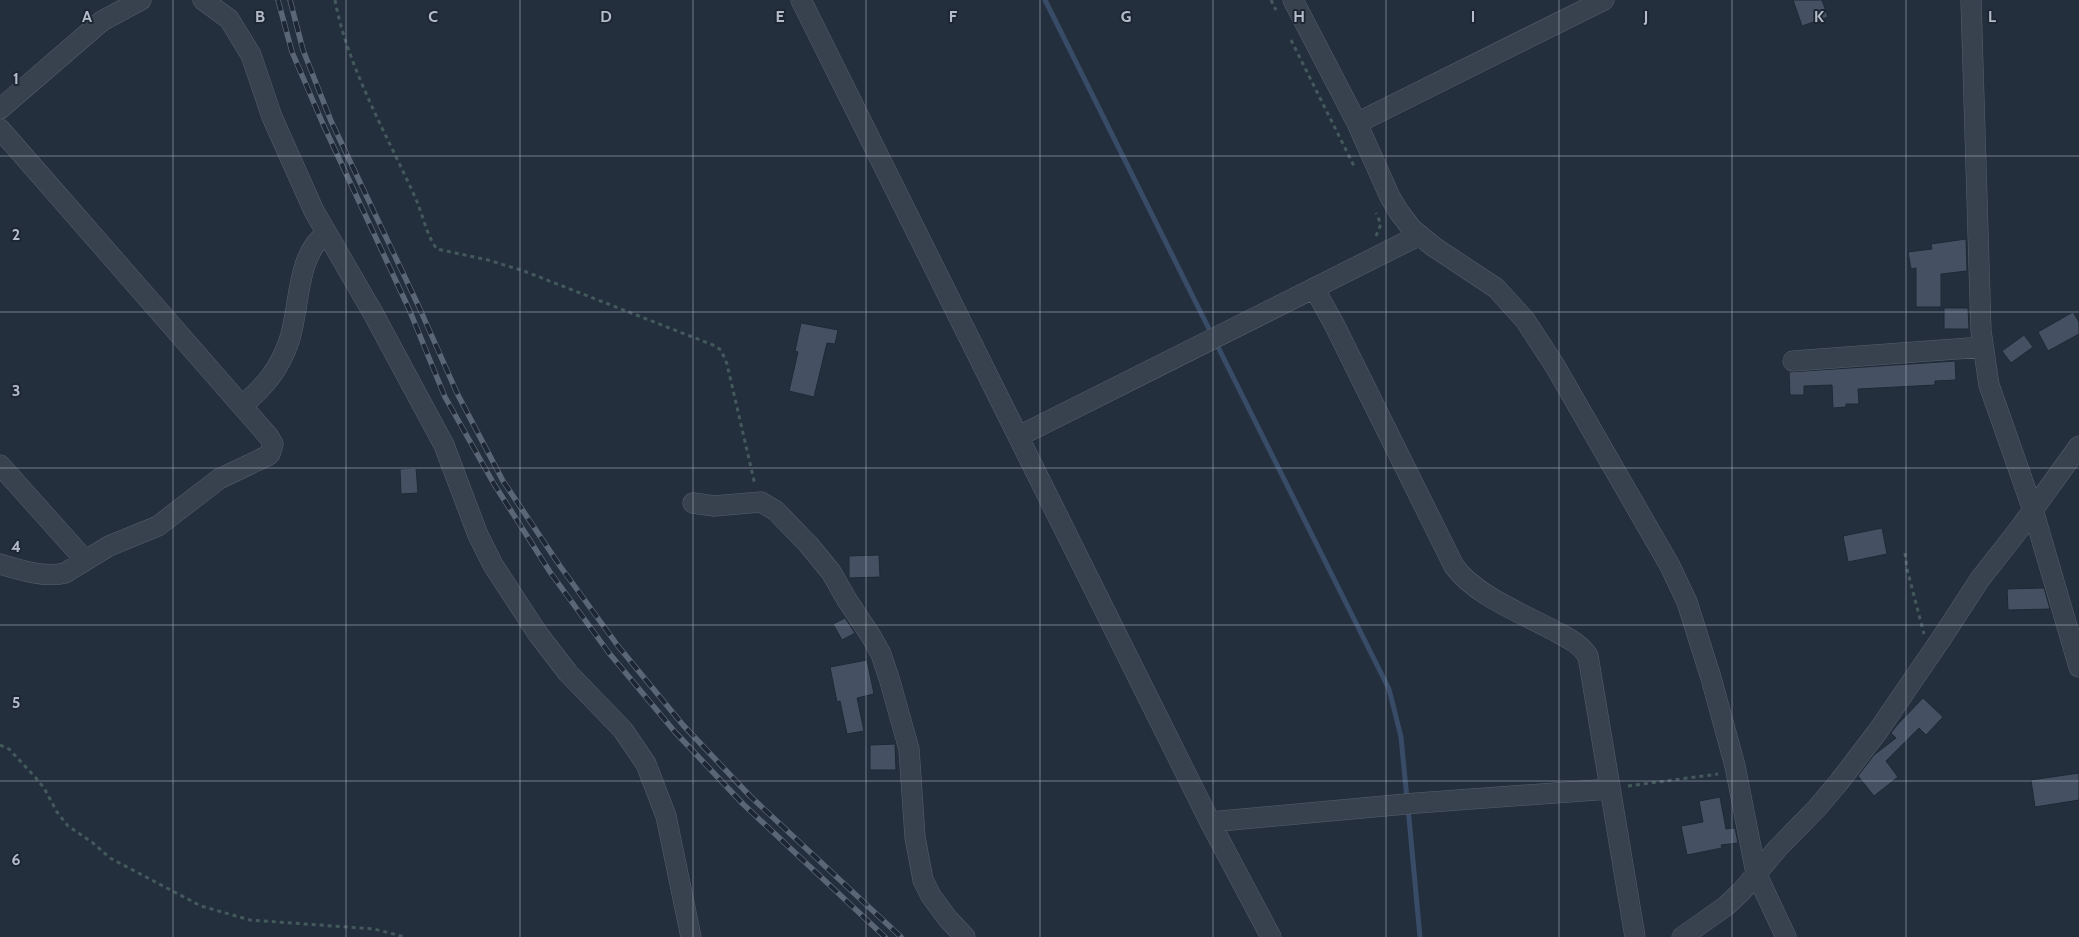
<svg xmlns="http://www.w3.org/2000/svg" width="2079" height="937" viewBox="0 0 2079 937" font-family="Cabin,sans-serif">
<style>
.lines{fill:none;stroke-linecap:round;stroke-linejoin:round}
.stream{stroke:#394c67;stroke-width:5}
.building{fill:#455162;stroke:#1f2835}
.minor-casing{stroke:#565f6c;stroke-width:21}
.path{stroke:#44595c;stroke-width:3;stroke-dasharray:4 4;stroke-linecap:butt}
.minor{stroke:#38414e;stroke-width:20}
.rail-casing{stroke:#5a6575;stroke-width:5.5}
.rail{stroke:#1d2633;stroke-width:4;stroke-dasharray:11;stroke-linecap:butt}
.grid{fill:none;stroke:#b4bcc9;stroke-width:1;stroke-opacity:0.55}
.grid-label{font-size:16px;text-anchor:middle;font-weight:bold;fill:#b4bcc9;stroke:#1d2633;stroke-width:4;stroke-linejoin:round;paint-order:stroke}
</style>
<rect width="100%" height="100%" fill="#242f3e"/>
<g class="lines">
<path class="stream" d="M1045 0 1212 335
M1216 343 1389 689 1401 737 1407 799
M1408 807 1420 937"/>
</g>
<path class="building" d="M1793 0H1822L1828 17 1802 26Z
M1966 239 1967 271 1941 274V307H1916V268L1911 269 1908 252 1932 249 1931 244Z
M1944 308H1968L1969 329H1944Z
M2073 312 2079 322V334L2048 351 2038 332Z
M801 323 838 330 835 344 827 343 814 397 789 391 798 352 795 351Z
M2024 335 2033 347 2011 363 2002 351Z
M1955 361 1956 380 1935 381V385L1858 389 1859 404H1846V407L1833 408 1832 385 1804 386V395H1790L1789 372Z
M416 468 418 493 401 494 400 469Z
M1882 528 1887 554 1848 562 1843 536Z
M879 555 880 577 849 578V556Z
M2044 588 2050 609 2008 610 2007 589Z
M845 618 855 633 842 640 833 624Z
M867 660 874 694 857 698 864 731 847 734 840 701 837 702 830 667Z
M1923 698 1943 717 1926 735 1919 728 1886 761 1898 777 1874 796 1858 776 1874 755 1896 738 1891 733 1898 724Z
M895 744 896 770H870V745Z
M2079 773V800L2035 807 2031 780Z
M1720 797 1726 829 1735 828 1738 843 1721 845 1722 848 1687 855 1681 826 1703 822 1699 801Z"/>
<g class="lines">
<g class="minor-casing">
<path id="minor" d="M203 0 229 19 251 55 272 117 314 211 373 313 444 445 478 535 493 565 538 634 568 673 623 730 646 764 666 816 691 937
M801 0 1210 822 1271 937
M1293 0 1357 123 1390 197 1399 212 1412 229 1434 247 1496 288 1525 320 1555 366 1670 566 1687 602 1711 678 1735 766 1756 873 1786 937
M1971 0 1981 331 1989 385 2033 510 2079 667
M0 109 102 21 141 0
M1357 123 1604 0
M0 129 269 437 273 444 270 454 267 456 219 479 158 526 109 546 65 573C45 578 20 570 0 564
M1314 288 1334 324 1454 566C1475 595 1519 612 1551 629 1565 637 1579 642 1588 656L1635 937
M1793 361 1983 347
M242 406C265 386 279 370 289 341 300 309 296 254 326 234
M1019 436 1420 235
M0 465 85 560
M693 503 714 506 761 502 776 511 808 544 831 572 847 600 871 636 881 654 889 678 909 749 915 837 923 880 931 896 948 919 965 937
M1210 822 1417 803 1610 789
M1682 937 1726 906 1742 891 1777 849 1817 808 1839 782 1878 731 1943 636 1980 579 2020 528 2079 446"/>
</g>
<path class="path" d="M335 0C347 66 387 135 415 197 422 212 427 237 437 249L488 260 524 271 713 345 721 350 727 364 755 485
M1271 0 1276 10
M1291 40 1355 168
M1376 236 1381 224 1376 213
M1905 553 1907 569 1924 634
M0 745 9 749 36 778 44 788 57 812 68 826 93 843 110 858 201 906 250 920 374 929 405 937
M1628 786 1718 774"/>
<use href="#minor" class="minor"/>
<g class="rail-casing">
<path id="rail" d="M278 0 292 52 323 124 409 309 445 397 494 484 550 572 609 653 675 732 743 804 885 937
M290 0 303 50 331 121 419 307 457 393 503 481 560 566 618 646 683 725 750 796 901 937"/>
</g>
<use href="#rail" class="rail"/>
</g>
<path class="grid" d="M173 0V937M346 0V937M520 0V937M693 0V937M866 0V937M1040 0V937M1213 0V937M1386 0V937M1559 0V937M1732 0V937M1906 0V937M0 156H2079M0 312H2079M0 468H2079M0 625H2079M0 781H2079"/>
<g class="grid-label">
<text x="87" y="22">A</text>
<text x="260" y="22">B</text>
<text x="433" y="22">C</text>
<text x="606" y="22">D</text>
<text x="780" y="22">E</text>
<text x="953" y="22">F</text>
<text x="1126" y="22">G</text>
<text x="1299" y="22">H</text>
<text x="1473" y="22">I</text>
<text x="1646" y="22">J</text>
<text x="1819" y="22">K</text>
<text x="1992" y="22">L</text>
<text x="16" y="84">1</text>
<text x="16" y="240">2</text>
<text x="16" y="396">3</text>
<text x="16" y="552">4</text>
<text x="16" y="708">5</text>
<text x="16" y="865">6</text>
</g>
</svg>
